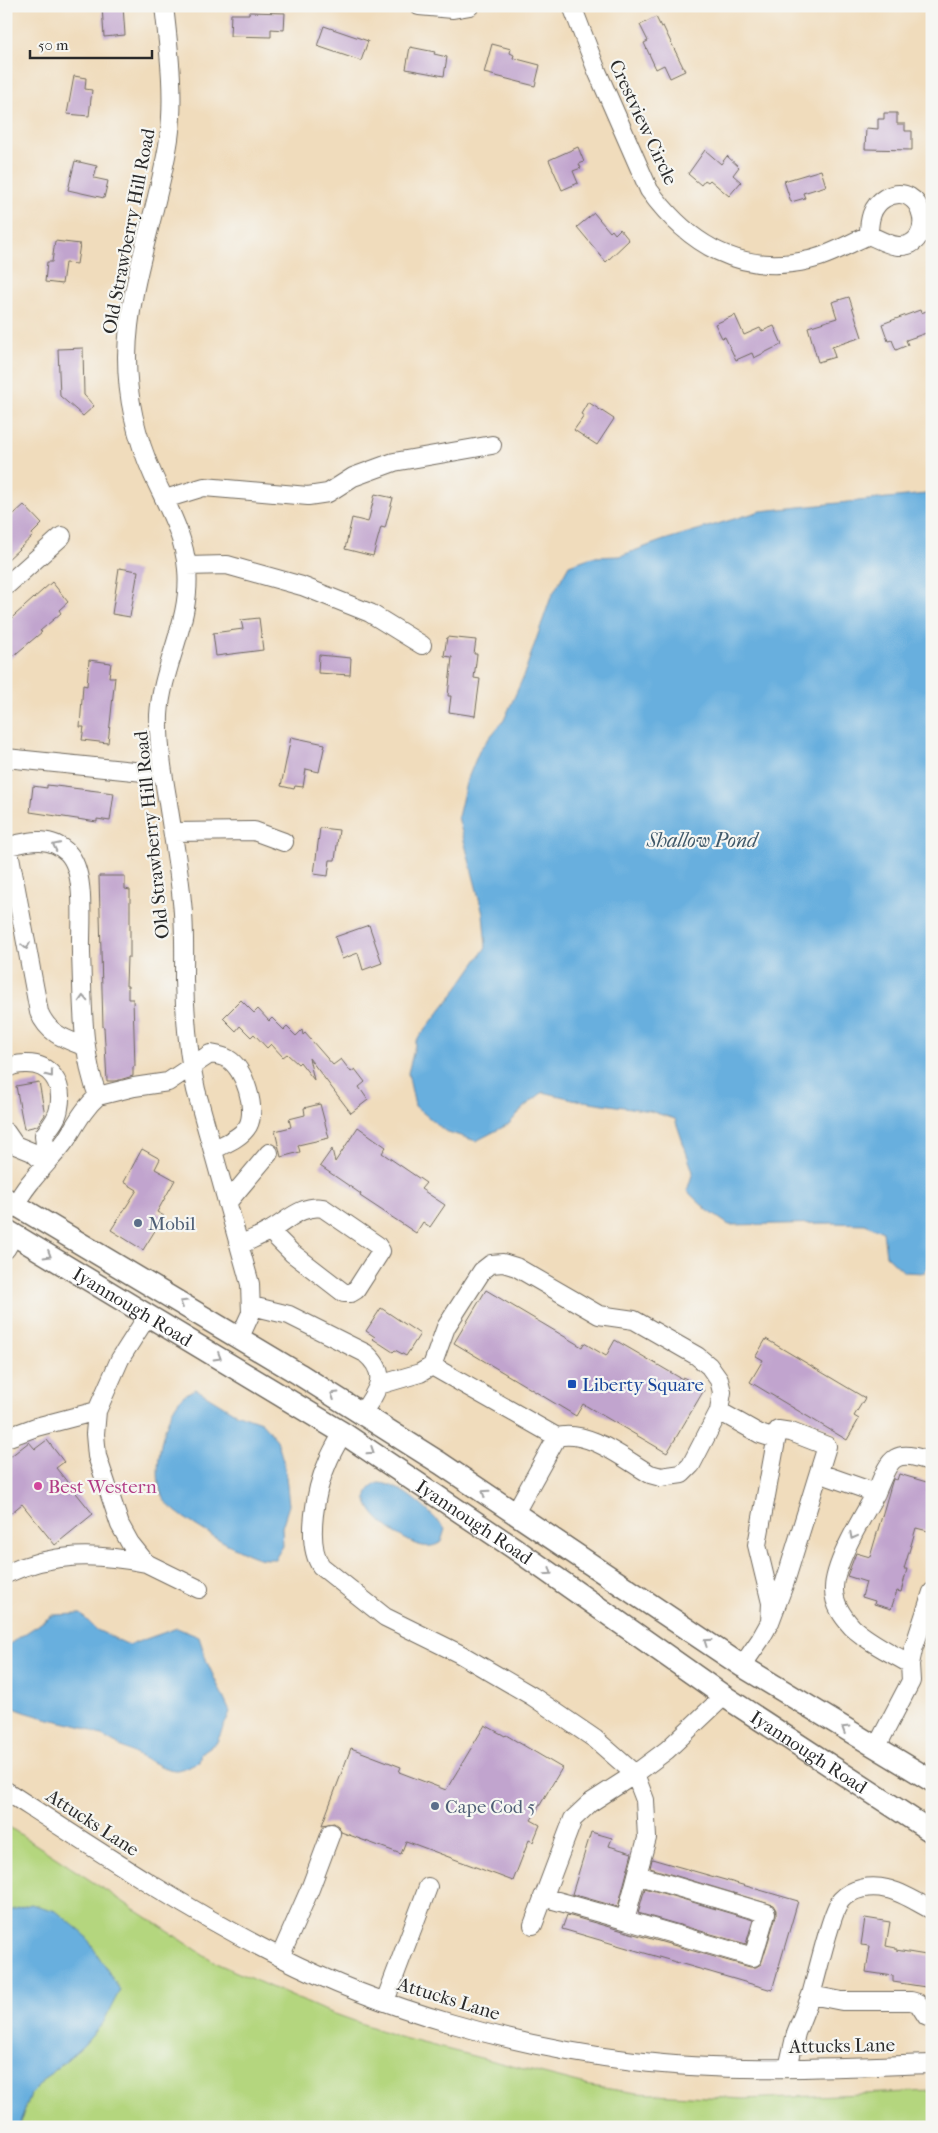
<svg xmlns="http://www.w3.org/2000/svg" width="938" height="2133" viewBox="0 0 938 2133" font-family="'IM FELL French Canon',serif">
<style>
.green{fill:#b4d67e;stroke:#708054}
.water{fill:#67afde;stroke:#496d84}
.building{fill:#c1a4ce}
.lines{fill:none;stroke-linecap:round;stroke-linejoin:round}
.minor-casing{stroke:#70695e;stroke-width:20}
.major-casing{stroke:#70695e;stroke-width:24}
.minor{stroke:#fff;stroke-width:18}
.major{stroke:#fff;stroke-width:21}
.oneway{stroke:#a0a0a0}
.service-dot{fill:#5c6f8a;stroke:#f6f6f2;stroke-width:2}
.transit-dot{fill:#1a4fb4;stroke:#f6f6f2;stroke-width:2}
.hotel-dot{fill:#d1479c;stroke:#f6f6f2;stroke-width:2}
.labels{text-anchor:middle;stroke-width:4.5;stroke-linejoin:round;paint-order:stroke}
.street-label{font-size:19px;fill:#2b2b2b;stroke:#f6f6f2}
.service-label{font-size:19px;fill:#4e5e75;stroke:#f6f6f2;text-anchor:start}
.transit-label{font-size:19px;fill:#164399;stroke:#f6f6f2;text-anchor:start}
.hotel-label{font-size:19px;fill:#b23c85;stroke:#f6f6f2;text-anchor:start}
.water-label{font-size:20px;font-style:italic;fill:#40596a;stroke:#f6f6f2}
</style>
<rect width="100%" height="100%" fill="#f6f6f2"/>
<filter id="ink" filterUnits="userSpaceOnUse"><feTurbulence type="fractalNoise" baseFrequency=".02" numOctaves="2"/><feDisplacementMap in="SourceGraphic" scale="10" xChannelSelector="R" yChannelSelector="G"/><feConvolveMatrix kernelMatrix="1 2 1 2 8 2 1 2 1" color-interpolation-filters="sRGB"/></filter>
<filter id="wash" filterUnits="userSpaceOnUse"><feTurbulence type="fractalNoise" baseFrequency=".0096" numOctaves="4" result="noise"/><feDisplacementMap in="SourceGraphic" scale="20" xChannelSelector="R" yChannelSelector="G"/><feGaussianBlur stdDeviation="1.12" result="paint"/><feColorMatrix in="noise" values="0 0 0 0 0 0 0 0 0 0 0 0 0 0 0 0 0 1.4 0 .05"/><feComposite in="paint" operator="in"/></filter>
<g filter="url(#wash)">
<rect width="100%" height="100%" fill="#f0dcbc"/>
<path class="green" d="M6 1825 218 1964 321 2009 399 2037 590 2086 636 2093 744 2099 932 2091V2127H18L31 2094 53 2071 83 2046 103 2023 6 1934Z"/>
<path class="water" d="M926 494 932 495V1260L924 1273 904 1272 886 1255 883 1232 865 1224 833 1223 729 1225 707 1210 687 1191 693 1172 675 1119 650 1111 577 1100 543 1092 524 1107 509 1124 476 1141 445 1131 415 1106 408 1073 416 1041 454 993 486 947 483 914 458 817 466 783 480 749 504 720 522 680 551 597 569 565 592 557 620 556 664 540 761 511Z
M196 1389 235 1413 261 1422 277 1440 285 1467 289 1505 282 1527 283 1546 275 1559C270 1559 264 1559 259 1558 240 1553 176 1517 165 1501 149 1478 163 1414 183 1396 186 1393 192 1391 196 1389Z
M378 1483C401 1483 431 1513 445 1529L441 1542C436 1546 429 1547 423 1546 405 1544 341 1501 378 1483Z
M81 1614 97 1630 129 1645 177 1628 199 1637 207 1662 230 1712 217 1742 201 1753 199 1762C192 1764 184 1769 177 1770 161 1772 102 1734 83 1727 70 1723 16 1713 11 1705 4 1693 8 1660 8 1645L53 1615Z
M31 1904 56 1911 85 1935 120 1990 103 2023 83 2046 53 2071 31 2094 18 2127H6V1912Z"/>
<g id="blocks">
<path class="building" d="M102 6H123L125 35 104 37Z
M249 12 285 13 284 30 271 29V37L230 36 231 14H249Z
M656 17 661 27 663 26 685 71 670 78 664 65 656 69 644 43 648 41 640 25Z
M324 26 368 41 361 61 317 46Z
M492 44 511 49 510 53 514 55 513 58 540 65 535 86 484 73Z
M410 47 435 52 434 54 447 57 444 76 406 69Z
M74 76 86 78 85 89 92 90 89 116 67 114Z
M884 113H897V124H905V131H912V150L865 149 866 128 878 129V119H884Z
M578 147 584 162 579 164 581 168 573 171 578 183 562 190 549 160Z
M705 150 721 164 727 156 739 167 733 175 741 182 729 196 710 180 708 182 705 180 701 185 688 174Z
M75 161 97 166 94 178 108 181 104 198 68 190Z
M821 170 826 186 803 193 805 198 791 202 784 181Z
M594 213 610 232 612 230 615 234 620 229 629 240 606 262 577 227Z
M55 241 80 244 77 264 65 263 62 284 45 282 47 262H52Z
M849 297 862 337 832 347 835 357 818 362 808 327 837 318 832 302Z
M932 309V331L906 340 908 345 896 350 892 340 888 341 882 324 920 310 921 313Z
M735 315 744 335 760 328 762 331 774 326 782 344 754 358 752 353 736 360 725 337 722 338 715 324Z
M83 348 84 395 94 406 83 416 60 396 58 349Z
M588 402 614 419 597 445 574 430 584 416 581 414Z
M375 494 393 498 385 528 381 527 373 556 345 549 352 518 368 522Z
M24 505 42 524 32 534 33 536 6 561V521Z
M119 568 138 571 130 617 112 614Z
M52 582 68 602 59 610 61 613 40 631 42 632 6 662V623Z
M259 618 263 650 216 656 213 633 243 629 241 620Z
M447 637 476 640 474 654H477L474 678 480 679 475 716 449 712 451 696H448L452 657 444 656Z
M319 655 351 658 350 675 318 673Z
M89 660 111 663 109 677H115L108 743 82 740 84 727H80L83 685 87 686Z
M291 737 325 744 319 772 306 769 303 787 295 786 294 789 281 786Z
M47 785 114 793 110 821 97 819V822L30 812 33 786 47 788Z
M320 828 339 830 335 860H330L328 876 314 874Z
M99 876H125V889L130 890V957H127L126 986H128V999H133L135 1066 133 1067V1076L116 1081H107L104 1027H103Z
M369 925 382 963 363 970 358 953 342 959 335 937Z
M241 1000 254 1013 258 1009 269 1021 272 1018 284 1030 287 1027 296 1036 302 1030 303 1035 305 1033 333 1065 341 1059 351 1072 355 1069 365 1082 359 1087 368 1100 351 1113 309 1058 314 1080 300 1062 298 1064 287 1054 283 1057 271 1044 267 1048 254 1034 251 1037 240 1026 236 1031 223 1018Z
M39 1082 45 1115 37 1126 24 1129 16 1086Z
M320 1104 329 1138 298 1145 300 1152 281 1157 275 1131 291 1127 289 1119 305 1115 304 1108Z
M358 1127 386 1147 382 1153 426 1183 421 1189 445 1205 430 1227 423 1222 416 1233 360 1196 361 1194 320 1166 332 1149 335 1162Z
M142 1149 160 1159 155 1169 175 1180 157 1212 164 1216 143 1250 111 1230 137 1190 124 1182Z
M486 1290 582 1347 584 1343 606 1356 615 1340 682 1379 683 1377 704 1390 667 1453 583 1404 576 1416 454 1343Z
M381 1308 420 1334 406 1356 395 1350 393 1352 373 1339 375 1337 366 1331Z
M766 1339 865 1398 854 1416 859 1419 847 1440 750 1382 763 1360 756 1356Z
M47 1440 64 1462 56 1468 93 1514 55 1545 22 1504 6 1517V1460L29 1442 35 1449Z
M899 1474 930 1483 928 1490 932 1491V1532L916 1528 904 1569H907L901 1592 897 1591 891 1609 874 1604 875 1601 862 1597 866 1582 847 1576 856 1553 870 1557 892 1482 893 1479 897 1480Z
M485 1725 505 1736 506 1735 562 1768 531 1820 540 1825 533 1842 529 1840 513 1881 406 1841 401 1854 341 1832 339 1827 334 1823 322 1825 351 1748 401 1767 399 1772 446 1790Z
M591 1832 612 1838 609 1846 632 1853 618 1907 572 1894Z
M652 1859 798 1901 772 1990 562 1929 567 1915 750 1967H756L761 1964 776 1916V1910L773 1905 650 1868Z
M645 1888 753 1920 746 1944 638 1913Z
M865 1918 890 1922 886 1946 896 1948V1950L932 1956V1988L893 1982V1976L866 1972 870 1946 861 1945Z"/>
</g>
</g>
<g filter="url(#ink)">
<use href="#blocks" fill-opacity="0" stroke="#70695e" stroke-width="1"/>
<g class="lines">
<g class="minor-casing">
<path id="minor" d="M164 6C169 50 175 95 169 139 158 212 128 282 127 357 127 399 136 437 153 475 167 506 184 534 187 569 192 620 162 665 159 715 158 745 163 774 168 803 173 836 179 869 182 902 185 928 184 954 184 980 185 1017 188 1054 196 1090L250 1284 251 1313 240 1337
M419 6 453 9 470 6
M572 6 597 71 649 190C688 244 741 276 809 260 829 256 850 243 869 235 878 239 888 245 898 246 938 248 925 177 885 198 871 206 869 221 869 235
M165 499 204 487 308 496 328 493 353 477 394 462 492 445
M187 566 227 565 302 586 370 613 422 645
M6 586 62 536
M6 758 163 774
M173 832 254 831 284 842
M6 1069C12 1065 18 1064 25 1064 50 1063 64 1083 59 1108 58 1118 50 1127 44 1135L45 1145 54 1153
M98 1096 134 1087 168 1082 210 1054C216 1055 223 1056 228 1059 245 1069 257 1109 248 1126 241 1138 224 1144 213 1150
M6 1132 15 1145 32 1152 45 1164
M227 1203 269 1153
M16 1204C28 1180 50 1162 66 1140 76 1124 84 1108 98 1096 81 1054 83 999 81 953 80 927 87 873 68 853 50 835 29 841 8 846L39 1012C48 1034 65 1039 86 1047
M240 1245C250 1240 260 1236 269 1231 286 1222 302 1204 323 1208L377 1245 381 1251 356 1290 351 1293H344L292 1253 270 1231
M6 1249 14 1235
M252 1306 289 1315 365 1353C390 1374 378 1390 362 1413
M432 1366 557 1437
M379 1385 420 1373 432 1366 446 1327 482 1271 491 1264 503 1263 516 1267 599 1315 634 1320 697 1356 709 1366 719 1380 722 1392 719 1411
M343 1433C337 1443 331 1453 327 1464 316 1488 305 1543 321 1566L385 1617 460 1654 532 1696 595 1739 635 1774 645 1800 647 1838 625 1920 543 1897
M6 1438 36 1427 97 1411
M819 1473 876 1493C890 1459 892 1447 932 1462
M876 1493C863 1516 833 1565 834 1590 834 1605 843 1617 852 1627 868 1642 891 1653 910 1664
M515 1513 557 1437C588 1429 624 1459 650 1474L661 1477 682 1474 691 1465 719 1411 760 1434 776 1439
M146 1563 199 1589
M6 1574C54 1552 96 1553 146 1563L130 1543 120 1525 97 1456 95 1434 97 1411 120 1359 148 1315
M742 1666 760 1640 770 1622 785 1582 827 1446 791 1432 778 1430 757 1545 771 1603 770 1622
M876 1748 911 1681 910 1664 913 1650 932 1592
M6 1791C95 1849 183 1908 278 1956 384 2010 516 2047 634 2061 732 2073 833 2067 932 2064
M932 1910C918 1903 902 1892 887 1889 871 1885 852 1888 841 1900 831 1912 817 1975 811 1995L842 2001H911L918 2003 927 2017 932 2018
M625 1920 753 1957 766 1913 637 1875
M533 1925 573 1819 590 1803 635 1774 667 1750 724 1696
M280 1957 310 1889 331 1833
M385 2001 428 1887
M788 2068 796 2033 811 1995"/>
</g>
<g class="major-casing">
<g id="major">
<path d="M6 1199 299 1374 440 1463 742 1666 932 1781"/>
<path id="s1" d="M6 1230 343 1433 514 1548 724 1696 932 1832"/>
</g>
</g>
<use href="#minor" class="minor"/>
<use href="#major" class="major"/>
</g>
<defs><path id="oneway-chevron" d="M-2-3.5L2.5 0L-2 3.5" fill="none" stroke-width="1.6" stroke-linecap="round" stroke-linejoin="round" transform="scale(1.25)"/></defs>
<g class="oneway">
<use href="#oneway-chevron" transform="translate(56 846) rotate(-154)"/>
<use href="#oneway-chevron" transform="translate(26 946) rotate(79)"/>
<use href="#oneway-chevron" transform="translate(83 999) rotate(-93)"/>
<use href="#oneway-chevron" transform="translate(50 1074) rotate(52)"/>
<use href="#oneway-chevron" transform="translate(48 1255) rotate(31)"/>
<use href="#oneway-chevron" transform="translate(183 1303) rotate(-149)"/>
<use href="#oneway-chevron" transform="translate(218 1357) rotate(31)"/>
<use href="#oneway-chevron" transform="translate(334 1395) rotate(-148)"/>
<use href="#oneway-chevron" transform="translate(371 1451) rotate(33)"/>
<use href="#oneway-chevron" transform="translate(485 1493) rotate(-146)"/>
<use href="#oneway-chevron" transform="translate(853 1536) rotate(118)"/>
<use href="#oneway-chevron" transform="translate(549 1572) rotate(35)"/>
<use href="#oneway-chevron" transform="translate(707 1642) rotate(-146)"/>
<use href="#oneway-chevron" transform="translate(845 1729) rotate(-148)"/>
</g>
</g>
<g class="service-dot">
<circle cx="138" cy="1223" r="5"/>
<circle cx="435" cy="1806" r="5"/>
</g>
<rect class="transit-dot" x="567" y="1379" width="10" height="10" rx="2.5"/>
<circle class="hotel-dot" cx="38" cy="1486" r="5"/>
<g class="labels">
<g class="street-label">
<text transform="translate(644 122) rotate(65)" y="7">Crestview Circle</text>
<text transform="translate(128 231) rotate(-79)" y="7">Old Strawberry Hill Road</text>
<text transform="translate(151 835) rotate(-96)" y="7">Old Strawberry Hill Road</text>
<text dy="7" stroke="none"><textPath href="#s1" startOffset="148">Iyannough Road</textPath></text>
<text dy="7" stroke="none"><textPath href="#s1" startOffset="552">Iyannough Road</textPath></text>
<text dy="7" stroke="none"><textPath href="#s1" startOffset="958">Iyannough Road</textPath></text>
<text transform="translate(93 1822) rotate(33)" y="7">Attucks Lane</text>
<text transform="translate(449 1998) rotate(17)" y="7">Attucks Lane</text>
<text transform="translate(842 2045) rotate(-1)" y="7">Attucks Lane</text>
</g>
<g class="service-label">
<text x="148" y="1230">Mobil</text>
<text x="445" y="1813">Cape Cod 5</text>
</g>
<g class="transit-label">
<text x="582" y="1391">Liberty Square</text>
</g>
<g class="hotel-label">
<text x="48" y="1493">Best Western</text>
</g>
<g class="water-label">
<text x="702" y="847">Shallow Pond</text>
</g>
</g>
<rect width="938" height="2133" fill="none" stroke="#f6f6f2" stroke-width="25"/>
<path d="M30 50v8h122v-8" fill="none" stroke="#2b2b2b" stroke-width="2.5"/>
<text x="38" y="50" font-size="15" fill="#2b2b2b" stroke="#f6f6f2" stroke-width="4" paint-order="stroke">50 m</text>
</svg>
